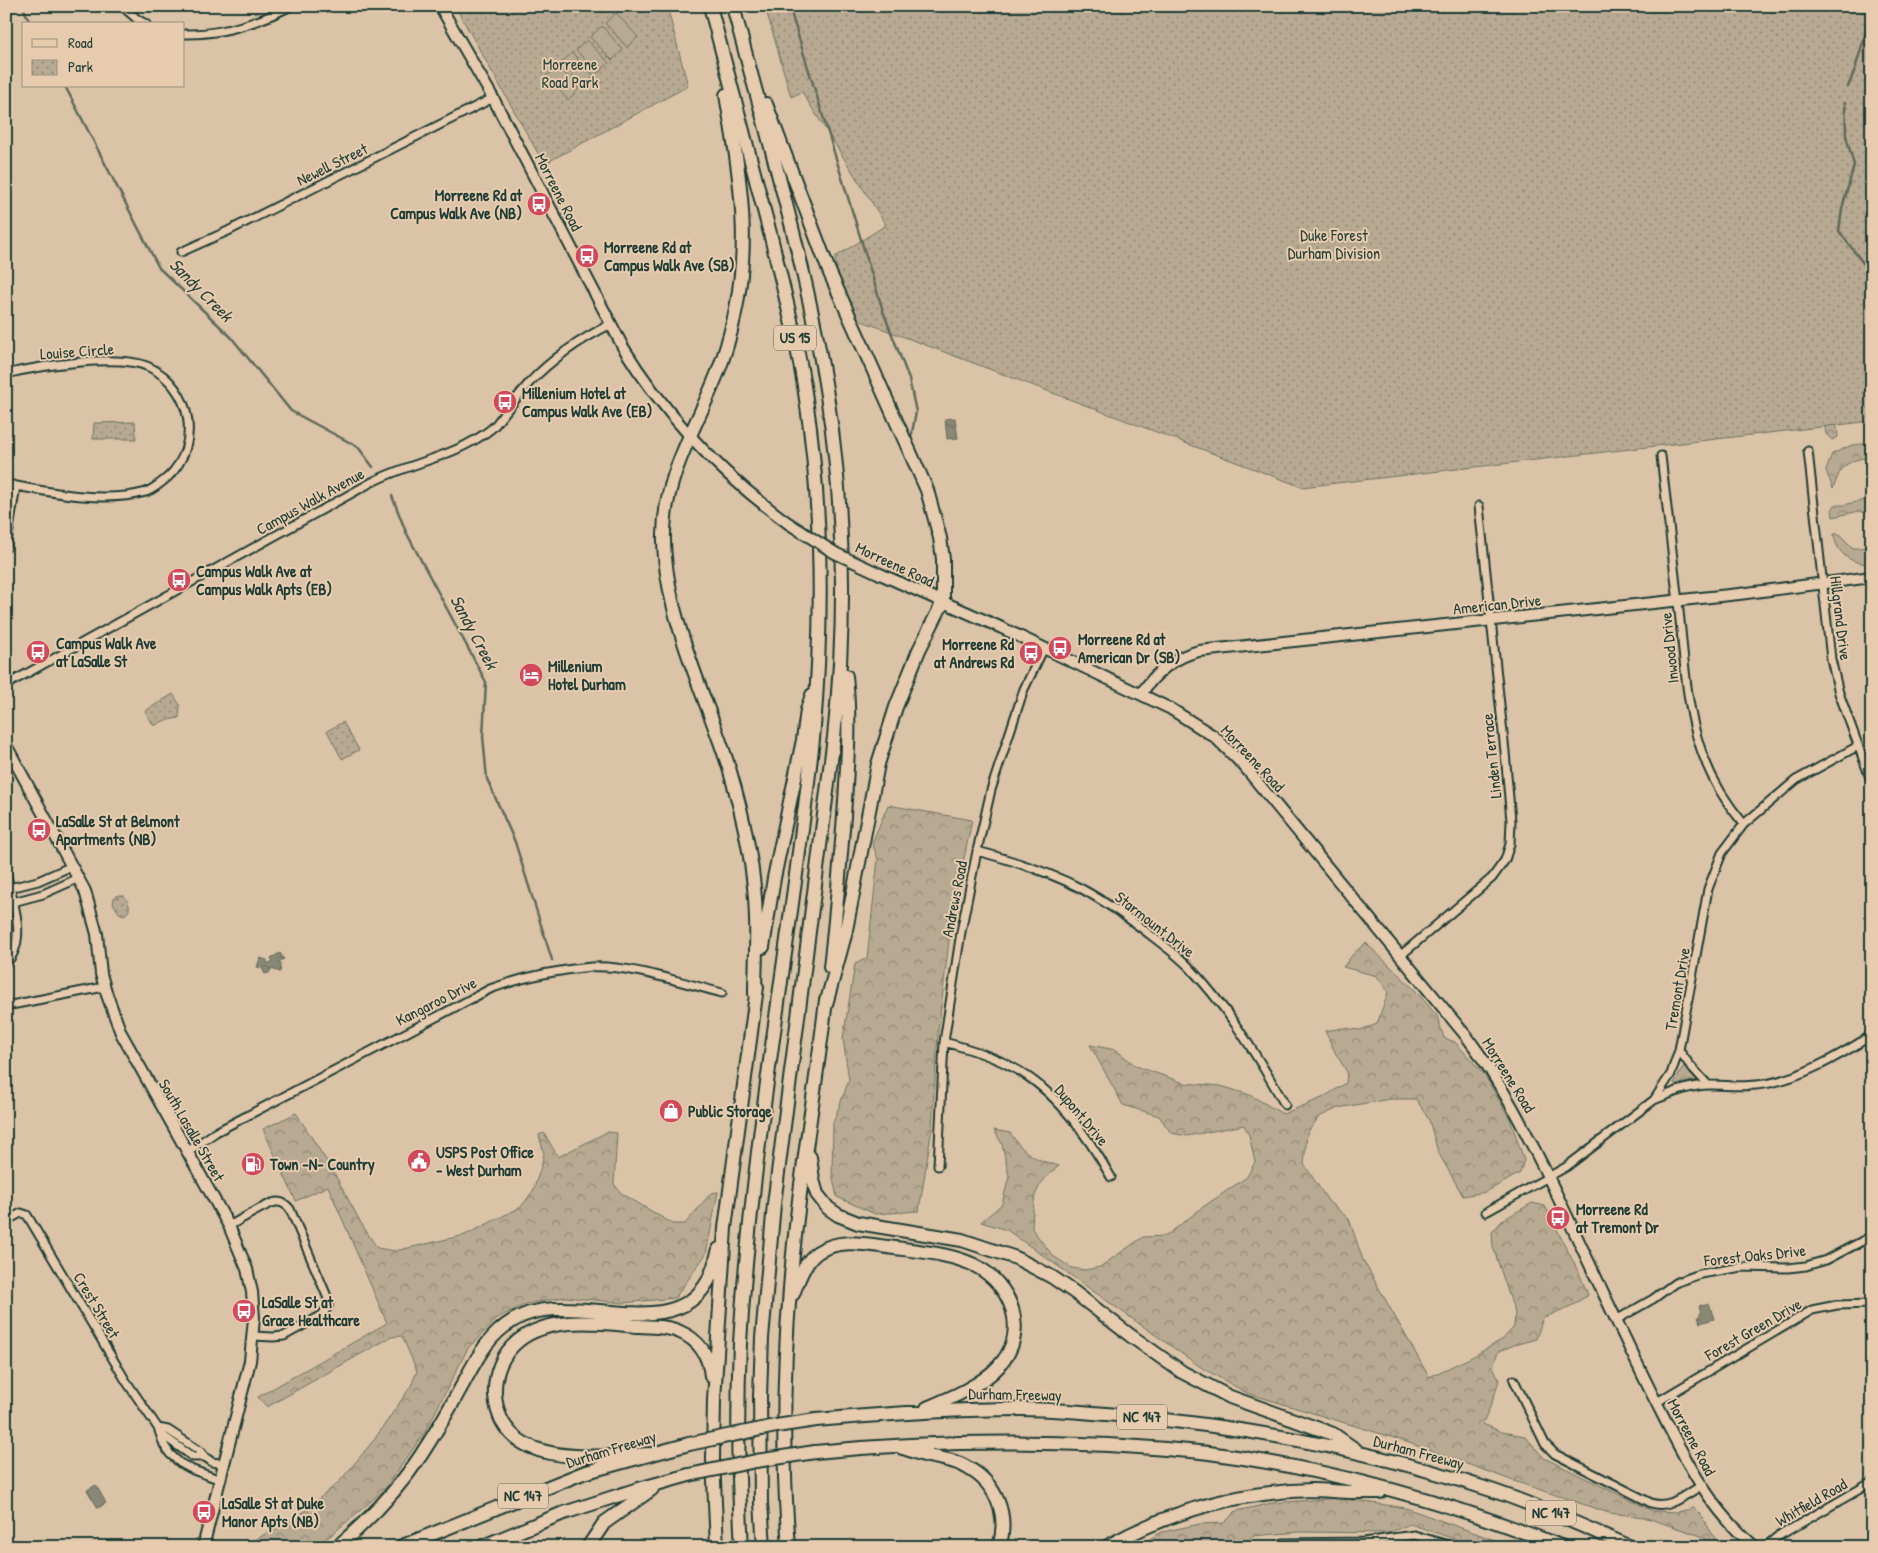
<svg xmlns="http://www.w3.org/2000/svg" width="1878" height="1553" viewBox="0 0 1878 1553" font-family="'Patrick Hand',sans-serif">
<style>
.grass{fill:url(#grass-tufts);stroke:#6c7363}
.forest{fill:url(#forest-crowns);stroke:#6c7363}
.park{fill:url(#park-dots);stroke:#6c7363}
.pitch{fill:#b8a992;stroke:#6c7363}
.water{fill:url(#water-ripples);stroke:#5f6a5a}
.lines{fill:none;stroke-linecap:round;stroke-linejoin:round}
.stream{stroke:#5f6a5a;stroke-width:2.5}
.street-casing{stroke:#1f3d34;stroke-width:11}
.secondary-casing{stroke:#1f3d34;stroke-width:14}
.highway-casing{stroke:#1f3d34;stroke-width:16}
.street{stroke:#e7cbae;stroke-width:7}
.secondary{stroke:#e7cbae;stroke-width:10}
.highway{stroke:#e7cbae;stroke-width:12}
.secondary-bridge-casing{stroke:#1f3d34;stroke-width:14;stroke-linecap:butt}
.highway-bridge-casing{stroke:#1f3d34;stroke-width:16;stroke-linecap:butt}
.secondary-bridge{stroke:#e7cbae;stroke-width:10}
.highway-bridge{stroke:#e7cbae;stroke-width:12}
.labels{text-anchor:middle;stroke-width:4;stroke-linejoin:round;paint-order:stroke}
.shield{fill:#e7cbae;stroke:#5b6859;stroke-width:1}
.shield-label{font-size:15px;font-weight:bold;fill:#1f3d34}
.park-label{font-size:16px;fill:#274239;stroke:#e7cbae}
.street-label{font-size:16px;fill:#1f3d34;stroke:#e7cbae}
.poi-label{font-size:16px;font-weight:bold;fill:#1f3d34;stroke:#e7cbae;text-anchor:start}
.water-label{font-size:18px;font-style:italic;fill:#2a443a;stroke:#e7cbae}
</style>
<defs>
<pattern id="grass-tufts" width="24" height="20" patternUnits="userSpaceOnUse" patternTransform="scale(1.25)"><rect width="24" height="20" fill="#b8a992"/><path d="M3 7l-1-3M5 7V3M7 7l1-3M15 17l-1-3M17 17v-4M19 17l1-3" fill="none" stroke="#958b78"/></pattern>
<pattern id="forest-crowns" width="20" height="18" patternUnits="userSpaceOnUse" patternTransform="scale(1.25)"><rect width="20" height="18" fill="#b8a992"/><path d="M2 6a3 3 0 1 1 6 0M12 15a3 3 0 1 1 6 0" fill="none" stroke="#958b78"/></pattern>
<pattern id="park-dots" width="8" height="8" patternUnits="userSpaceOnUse" patternTransform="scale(1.25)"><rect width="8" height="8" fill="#b8a992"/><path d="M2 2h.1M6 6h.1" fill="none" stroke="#958b78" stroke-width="1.8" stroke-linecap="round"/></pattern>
<pattern id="water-ripples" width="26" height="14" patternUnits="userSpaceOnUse" patternTransform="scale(1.25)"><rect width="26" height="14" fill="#898874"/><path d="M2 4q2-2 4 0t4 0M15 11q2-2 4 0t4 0" fill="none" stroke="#6f7060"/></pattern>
</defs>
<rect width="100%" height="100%" fill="#dbc3a7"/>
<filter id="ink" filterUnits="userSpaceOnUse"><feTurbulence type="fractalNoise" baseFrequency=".02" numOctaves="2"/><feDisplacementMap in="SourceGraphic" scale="10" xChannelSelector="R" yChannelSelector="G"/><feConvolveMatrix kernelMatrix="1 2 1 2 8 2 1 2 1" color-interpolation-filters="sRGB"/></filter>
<g filter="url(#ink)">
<path class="grass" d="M1684 1066 1697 1080 1675 1085 1674 1083Z"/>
<path class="forest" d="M1823 415 1836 420 1838 437 1832 440 1826 434Z
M1872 443V459C1863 456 1848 461 1842 469 1838 474 1836 482 1833 488L1826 471 1832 454 1852 445Z
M1872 498V524L1867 513 1859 511 1833 517 1832 510 1835 505H1844Z
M1834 534H1839L1853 548H1860L1872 545V563C1853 566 1835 553 1834 534Z
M888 805 972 820 952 916 938 1032 932 1128 919 1211 875 1214 837 1197 832 1173 833 1123 849 1080 843 1039 855 964 867 958 878 859 872 843Z
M1366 943 1417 992 1437 1016 1444 1038 1455 1042 1484 1074 1510 1119 1524 1160 1520 1173 1486 1192 1463 1196 1438 1152 1429 1120 1416 1099H1390L1338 1108 1319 1117 1307 1133 1304 1164 1328 1201 1349 1219 1363 1260 1429 1377 1474 1356 1503 1339 1514 1327 1515 1313 1493 1247 1492 1232 1503 1220 1532 1203 1545 1206 1580 1275 1588 1295 1573 1305 1543 1318 1536 1339 1514 1345 1498 1352 1493 1366 1499 1380 1494 1397 1483 1424 1502 1432 1525 1436 1544 1458 1653 1511 1678 1512 1694 1508 1701 1515 1720 1547 1701 1536 1644 1517 1609 1513 1511 1480 1401 1440 1247 1393 1202 1368 1007 1230 981 1222 1002 1204 1009 1176 1002 1144 994 1130 1010 1133C1025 1154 1033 1159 1059 1166 1032 1187 1034 1197 1032 1229L1053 1256 1072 1268 1085 1270 1100 1267 1143 1237 1166 1236 1203 1207 1247 1177 1255 1162 1249 1135 1244 1125 1187 1136 1171 1133 1159 1116 1123 1105 1090 1045 1116 1050 1136 1066 1184 1083 1221 1086 1250 1095 1283 1114 1322 1098 1346 1083 1347 1072 1336 1054 1325 1031 1343 1028 1360 1030 1377 1024 1388 992 1377 976 1343 967 1354 953Z
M296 1113 333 1171 361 1223 377 1248 395 1251 465 1235 521 1207 533 1191 541 1167 544 1154 539 1135 544 1133 558 1157 607 1132 617 1133 614 1184 621 1193 673 1224H685L711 1193 718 1192 706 1254 675 1298 623 1303 565 1297 526 1304 499 1317 468 1348 425 1432 384 1490 330 1536 311 1547H251V1542L301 1514 340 1481 374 1440 411 1386 417 1371 402 1336 391 1337 267 1407 258 1397 387 1323 328 1186 296 1201 263 1129Z
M1339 1498 1406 1508 1514 1547H1478L1410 1524 1388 1533 1300 1532 1252 1536 1242 1547H1135L1162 1532 1200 1524 1224 1523 1236 1511 1272 1503Z"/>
<path class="park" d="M455 6H667L688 86 544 164Z
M765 6H1867L1872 186V421L1302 487 854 318 838 280 835 257 886 225 802 92 791 97Z
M135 422 136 439H93L94 423Z
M173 694 180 705 179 718 163 721 154 726 145 711Z
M343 722 359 750 342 759 327 731Z
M119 895 124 896C129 903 133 910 124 915L119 913 113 903 114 898Z"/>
<path class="pitch" d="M616 13 638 37 627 47 605 23Z
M602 26 623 50 612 60 590 37Z
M587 40 609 63 598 73 576 50Z
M572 53 594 76 583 87 561 63Z
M558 66 579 89 568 100 546 76Z"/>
<path class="water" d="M955 418 958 438 947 439 945 419Z
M280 953 284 959 280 961 279 964H281L280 972 271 969 269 973 265 974 262 968 257 967 260 958 267 960V963H269L273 961 271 958Z
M1709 1303 1714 1319 1700 1323 1698 1317 1701 1313 1699 1306Z
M96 1485 106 1503 98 1508 87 1490Z"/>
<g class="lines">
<path class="stream" d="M23 6 30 24
M789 6 883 311 909 379 916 412 911 438
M65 86 159 268 231 337 291 411 358 447 373 467
M1848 87 1855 69 1871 15V6
M1845 103 1846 136 1854 165 1842 209 1839 231 1872 275
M392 496 406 532 486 682 483 736 487 779 515 842 552 960"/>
<g class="street-casing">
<path id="street" d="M122 6 137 19 146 24
M184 34C222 35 256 24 291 6
M181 252 228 231 493 98
M6 374C39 366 119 353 149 367 192 387 202 445 168 477 161 483 154 489 146 492 103 504 49 492 6 484
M1808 451 1831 659 1839 693 1872 783
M1661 456C1667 508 1673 559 1679 611 1688 693 1687 758 1744 824
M6 548 16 486
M6 685 372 482C411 462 456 457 491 429 496 425 499 420 503 415 512 404 521 392 530 382 553 358 581 339 611 324
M977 851C1011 860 1049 872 1080 888 1106 902 1130 919 1153 937 1166 947 1179 956 1190 968 1228 1008 1258 1057 1285 1105
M6 872C12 899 29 941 6 963
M10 888 38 881 72 866
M13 902 43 894 79 878
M1400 956 1492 878 1505 860 1510 844 1511 821 1505 752 1479 506
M6 1006 104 987
M944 1042C967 1048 991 1055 1012 1067 1056 1090 1087 1135 1111 1177
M1679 1050 1689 1064 1708 1085
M1654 1100C1671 1093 1691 1085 1710 1085 1725 1085 1740 1087 1756 1085 1795 1082 1839 1056 1872 1035
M187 1152 216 1132 490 989C523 977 557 970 591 967 631 965 683 983 722 993
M938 1166 944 1042 961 932 977 851 991 790 1024 689 1044 648
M1486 1212 1566 1167 1654 1100 1671 1074 1679 1050 1708 889 1722 853 1744 824 1796 780 1858 746
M6 1221 21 1213 27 1215 126 1381 158 1428 164 1445 170 1454 180 1463 193 1470 221 1480
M229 1226C239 1221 268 1202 277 1202 283 1202 287 1205 290 1209L329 1301 328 1307 322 1315 284 1336 273 1337 253 1336
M1616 1320 1653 1299 1675 1283 1700 1274 1742 1267 1788 1268 1806 1266 1826 1260 1872 1236
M1514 1380 1545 1444 1555 1454 1651 1503C1669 1509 1685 1495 1701 1486
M1657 1402 1812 1310 1837 1305 1872 1304
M158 1428 168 1430 200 1451 205 1457 212 1462 225 1464
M161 1434 193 1457H205
M1275 1547 1283 1543 1364 1542 1414 1535 1455 1547
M1765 1547 1777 1537 1872 1482"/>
</g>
<g class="secondary-casing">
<path id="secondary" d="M440 6 493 98 623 347C666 417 722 475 788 523
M880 574 1002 628 1171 709 1215 737 1244 766 1467 1037C1503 1084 1529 1138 1555 1191 1587 1258 1618 1325 1651 1392 1681 1450 1704 1504 1755 1547
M1141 694C1155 673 1174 657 1199 651L1739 594 1872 577
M6 745 85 891 97 934 101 974 107 995 121 1033 229 1226 247 1269 252 1292 254 1318 250 1361 203 1547"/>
</g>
<g class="highway-casing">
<path id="highway" d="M710 6C730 83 751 160 771 237 784 291 798 344 806 399 823 512 823 626 813 739 791 940 752 1140 740 1343 737 1410 738 1480 742 1547
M733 6C767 137 808 268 828 402 845 513 846 626 834 737L774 1204 762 1338 760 1396 761 1503 764 1547
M726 95C743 193 755 264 722 361 701 422 662 473 664 541 666 618 706 696 729 768 744 818 755 867 756 919 757 944 755 969 755 994
M766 104 829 271 927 490 940 538 943 559V602L919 650 896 707 878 764 845 935 825 1008
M763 947 774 878 803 740 807 710 812 695
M830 967C836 917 840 867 844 816 847 769 851 723 846 676
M810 1157 813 1180 817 1194 828 1208 838 1215 858 1223 962 1240 1016 1258 1052 1277 1074 1292 1131 1336 1182 1372 1230 1397 1333 1434 1356 1450
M793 1294C799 1279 804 1262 818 1252 840 1238 865 1244 888 1247 916 1251 949 1253 974 1265 1012 1284 1030 1332 999 1366 982 1385 951 1398 927 1408
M816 1420C884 1414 952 1409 1021 1409 1063 1409 1105 1414 1147 1418 1263 1430 1380 1453 1491 1490 1539 1506 1585 1527 1631 1547
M902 1448C911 1450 919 1454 928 1456 942 1459 955 1460 968 1468 997 1484 1009 1516 999 1547
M815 1452C914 1442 1011 1440 1109 1445 1142 1447 1176 1449 1209 1453 1330 1469 1449 1502 1563 1547
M649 1454C596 1456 501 1471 495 1395 494 1374 502 1354 518 1341 550 1315 601 1323 639 1326 652 1327 668 1326 680 1332 699 1340 709 1356 711 1376
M337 1547C369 1520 398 1490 421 1455 436 1432 450 1408 463 1384 477 1358 488 1335 514 1320 570 1286 671 1347 708 1281 713 1271 716 1260 719 1249
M400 1547 583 1473 689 1444
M481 1547 561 1514 635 1490 689 1475
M588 1547 604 1523 652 1489
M717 1547 713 1459 714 1400 725 1228 757 987
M789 1547C782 1461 783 1375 790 1289 797 1192 815 1096 826 1000
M1106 1547C1170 1511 1238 1492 1311 1490 1325 1490 1339 1492 1353 1492 1362 1492 1371 1492 1380 1492"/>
</g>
<use href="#street" class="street"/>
<use href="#secondary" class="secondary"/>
<use href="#highway" class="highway"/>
<g class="secondary-bridge-casing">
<path id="secondary-bridge" d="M788 523 835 553 880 574"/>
</g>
<g class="highway-bridge-casing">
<path id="highway-bridge" d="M689 1444 776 1426 816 1420
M689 1475 756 1461 815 1452"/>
</g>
<use href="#secondary-bridge" class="secondary-bridge"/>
<use href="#highway-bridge" class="highway-bridge"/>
</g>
</g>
<defs>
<g id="bus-disc" transform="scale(1.25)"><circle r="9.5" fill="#d1495b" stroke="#e7cbae"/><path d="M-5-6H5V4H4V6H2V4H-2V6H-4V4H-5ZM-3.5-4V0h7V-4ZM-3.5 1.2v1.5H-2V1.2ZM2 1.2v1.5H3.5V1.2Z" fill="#fff"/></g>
<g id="hotel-disc" transform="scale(1.25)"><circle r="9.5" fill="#d1495b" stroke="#e7cbae"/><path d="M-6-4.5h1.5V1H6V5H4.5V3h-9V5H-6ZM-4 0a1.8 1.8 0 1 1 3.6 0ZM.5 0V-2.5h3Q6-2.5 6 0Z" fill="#fff"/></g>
<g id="shop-disc" transform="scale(1.25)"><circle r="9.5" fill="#d1495b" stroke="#e7cbae"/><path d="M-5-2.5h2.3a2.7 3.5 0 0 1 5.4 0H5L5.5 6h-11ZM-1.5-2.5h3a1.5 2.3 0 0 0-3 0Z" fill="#fff"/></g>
<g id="civic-disc" transform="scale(1.25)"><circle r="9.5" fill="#d1495b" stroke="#e7cbae"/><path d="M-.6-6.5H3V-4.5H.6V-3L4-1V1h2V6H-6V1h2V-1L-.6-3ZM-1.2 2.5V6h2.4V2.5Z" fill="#fff"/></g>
<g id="fuel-disc" transform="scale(1.25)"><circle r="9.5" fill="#d1495b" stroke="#e7cbae"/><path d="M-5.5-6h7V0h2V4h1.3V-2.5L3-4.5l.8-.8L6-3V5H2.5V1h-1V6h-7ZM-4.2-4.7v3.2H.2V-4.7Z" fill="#fff"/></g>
</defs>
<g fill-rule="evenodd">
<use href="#bus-disc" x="539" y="204"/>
<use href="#bus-disc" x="587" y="256"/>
<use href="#bus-disc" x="505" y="402"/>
<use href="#bus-disc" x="179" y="580"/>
<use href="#bus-disc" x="1060" y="648"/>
<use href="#bus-disc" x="38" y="652"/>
<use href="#bus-disc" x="1031" y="653"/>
<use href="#hotel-disc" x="531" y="675"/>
<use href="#bus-disc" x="39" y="830"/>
<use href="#shop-disc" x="671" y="1111"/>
<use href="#civic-disc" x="419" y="1161"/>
<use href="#fuel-disc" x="253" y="1164"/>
<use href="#bus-disc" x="1558" y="1218"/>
<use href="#bus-disc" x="244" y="1311"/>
<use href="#bus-disc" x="204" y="1512"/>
</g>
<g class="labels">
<g class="shield">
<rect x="774" y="325.5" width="42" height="25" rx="4"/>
<rect x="1117" y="1404.5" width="50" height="25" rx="4"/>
<rect x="498" y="1483.5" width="50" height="25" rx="4"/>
<rect x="1526" y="1500.5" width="50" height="25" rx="4"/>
</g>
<g class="shield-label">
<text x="795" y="343">US 15</text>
<text x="1142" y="1422">NC 147</text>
<text x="523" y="1501">NC 147</text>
<text x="1551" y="1518">NC 147</text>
</g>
<g class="park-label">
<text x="570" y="70">Morreene<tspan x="570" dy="18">Road Park</tspan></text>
<text x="1334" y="241">Duke Forest<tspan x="1334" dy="18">Durham Division</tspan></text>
</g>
<g class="street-label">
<text transform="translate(332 164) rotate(-26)" y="6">Newell Street</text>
<text transform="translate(559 192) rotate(63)" y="6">Morreene Road</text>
<text transform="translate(77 351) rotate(-4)" y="6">Louise Circle</text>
<text transform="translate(310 501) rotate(-29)" y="6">Campus Walk Avenue</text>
<text transform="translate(895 564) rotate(25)" y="6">Morreene Road</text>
<text transform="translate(1497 604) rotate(-6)" y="6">American Drive</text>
<text transform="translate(1841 618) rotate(83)" y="6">Hillgrand Drive</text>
<text transform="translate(1669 648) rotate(-96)" y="6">Inwood Drive</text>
<text transform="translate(1491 756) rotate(-96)" y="6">Linden Terrace</text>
<text transform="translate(1253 758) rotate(47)" y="6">Morreene Road</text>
<text transform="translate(954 899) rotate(-79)" y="6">Andrews Road</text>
<text transform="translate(1155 924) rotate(38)" y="6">Starmount Drive</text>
<text transform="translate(1677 989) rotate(-80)" y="6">Tremont Drive</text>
<text transform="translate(436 1001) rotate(-27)" y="6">Kangaroo Drive</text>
<text transform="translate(1509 1075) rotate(58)" y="6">Morreene Road</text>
<text transform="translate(1082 1115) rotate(50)" y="6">Dupont Drive</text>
<text transform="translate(192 1130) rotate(60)" y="6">South Lasalle Street</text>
<text transform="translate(1755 1255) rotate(-6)" y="6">Forest Oaks Drive</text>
<text transform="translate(97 1305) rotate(59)" y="6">Crest Street</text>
<text transform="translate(1753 1329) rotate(-30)" y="6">Forest Green Drive</text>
<text transform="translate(1015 1394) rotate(1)" y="6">Durham Freeway</text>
<text transform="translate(1692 1437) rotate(62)" y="6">Morreene Road</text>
<text transform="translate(611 1449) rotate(-17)" y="6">Durham Freeway</text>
<text transform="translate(1419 1452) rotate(15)" y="6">Durham Freeway</text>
<text transform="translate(1811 1502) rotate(-30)" y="6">Whitfield Road</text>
</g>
<g class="poi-label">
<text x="522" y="201" text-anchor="end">Morreene Rd at<tspan x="522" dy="18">Campus Walk Ave (NB)</tspan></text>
<text x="604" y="253">Morreene Rd at<tspan x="604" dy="18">Campus Walk Ave (SB)</tspan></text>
<text x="522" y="399">Millenium Hotel at<tspan x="522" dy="18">Campus Walk Ave (EB)</tspan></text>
<text x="196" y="577">Campus Walk Ave at<tspan x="196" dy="18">Campus Walk Apts (EB)</tspan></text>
<text x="1078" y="645">Morreene Rd at<tspan x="1078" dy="18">American Dr (SB)</tspan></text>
<text x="56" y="649">Campus Walk Ave<tspan x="56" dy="18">at LaSalle St</tspan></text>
<text x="1014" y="650" text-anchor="end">Morreene Rd<tspan x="1014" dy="18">at Andrews Rd</tspan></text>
<text x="548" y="672">Millenium<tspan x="548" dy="18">Hotel Durham</tspan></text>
<text x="56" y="827">LaSalle St at Belmont<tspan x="56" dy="18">Apartments (NB)</tspan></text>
<text x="688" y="1117">Public Storage</text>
<text x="436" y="1158">USPS Post Office<tspan x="436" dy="18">- West Durham</tspan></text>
<text x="270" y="1170">Town -N- Country</text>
<text x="1576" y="1215">Morreene Rd<tspan x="1576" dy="18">at Tremont Dr</tspan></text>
<text x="262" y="1308">LaSalle St at<tspan x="262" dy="18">Grace Healthcare</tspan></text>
<text x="222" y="1509">LaSalle St at Duke<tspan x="222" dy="18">Manor Apts (NB)</tspan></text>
</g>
<g class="water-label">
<text transform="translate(201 290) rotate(45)" y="6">Sandy Creek</text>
<text transform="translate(474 632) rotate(62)" y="6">Sandy Creek</text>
</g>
</g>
<rect width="1878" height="1553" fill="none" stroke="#e7cbae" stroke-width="25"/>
<rect x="12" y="12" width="1853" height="1528" fill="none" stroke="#1f3d34" stroke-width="2" filter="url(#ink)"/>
<rect x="22" y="22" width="162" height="65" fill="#e7cbae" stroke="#97927d"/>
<rect x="32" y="39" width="25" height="8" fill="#e7cbae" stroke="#97927d"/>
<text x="68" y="48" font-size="15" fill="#1f3d34">Road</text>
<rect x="32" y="60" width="25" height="15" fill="url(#park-dots)" stroke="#97927d"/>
<text x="68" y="72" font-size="15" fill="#1f3d34">Park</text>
</svg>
